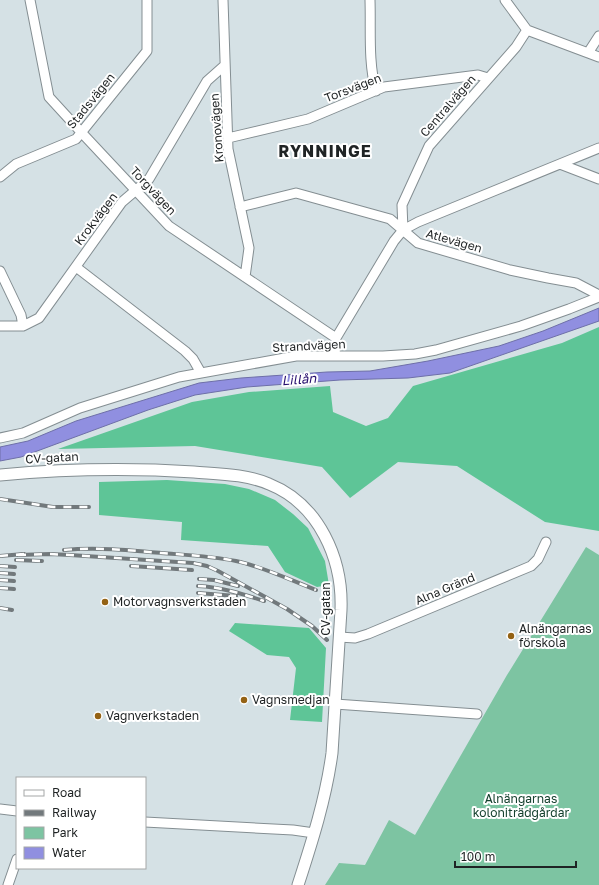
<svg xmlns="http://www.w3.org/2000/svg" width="599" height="885" viewBox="0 0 599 885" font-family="'Golos Text',sans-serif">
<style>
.green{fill:#7dc4a2}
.forest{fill:#5ec597}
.water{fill:#908fe0;stroke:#6e6fa8}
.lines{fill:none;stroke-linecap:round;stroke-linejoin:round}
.minor-casing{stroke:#848e92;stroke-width:11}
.tertiary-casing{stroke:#848e92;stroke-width:13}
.minor{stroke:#fff;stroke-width:9}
.tertiary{stroke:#fff;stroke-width:11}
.rail-casing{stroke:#72797c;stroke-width:4}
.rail{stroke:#fff;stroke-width:2.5;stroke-dasharray:8;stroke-linecap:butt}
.poi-dot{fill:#946214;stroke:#fff;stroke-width:1.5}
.labels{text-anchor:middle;stroke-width:4;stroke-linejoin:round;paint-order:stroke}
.street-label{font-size:12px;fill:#1f2324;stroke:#fff}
.poi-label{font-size:12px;fill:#1f2324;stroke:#fff;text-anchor:start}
.park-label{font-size:12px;fill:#15412e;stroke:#fff}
.water-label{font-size:13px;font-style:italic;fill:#270e6e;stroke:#fff}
.district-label{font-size:16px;font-weight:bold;letter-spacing:1px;fill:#1f2324;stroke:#fff}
</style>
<rect width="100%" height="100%" fill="#d5e1e5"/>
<path class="green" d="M586 547 599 555V885H325L339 863 365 865 389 820 415 835 507 675Z"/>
<path class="forest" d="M599 327V531L545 522 457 466 398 462 350 498 322 467 195 446 58 449 192 402 249 392 330 386 333 412 366 426 388 418 413 386 562 343Z
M167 480 225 484 249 489 275 500 293 514 308 528 325 561 329 585 317 587 285 572 268 546 181 540 182 522 99 515V482Z
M235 623 309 628 326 648 322 722 290 720 296 668 289 657 267 655 229 631Z"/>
<path class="water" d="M599 308V321L450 373 408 378 340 380 247 387 195 395 148 410 21 457 0 461V447L28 441 76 421 199 383 241 378 327 372 370 371 428 361 499 346 543 331Z"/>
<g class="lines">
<g class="minor-casing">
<path id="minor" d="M30 0 49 97 81 132 169 226 336 338
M223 0 228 149 249 248 245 277
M370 0C371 30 368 62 376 91
M505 0 527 30 599 57
M588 53 599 36
M228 138 308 119 384 87 478 75 488 78
M560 164 599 179
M0 177 16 164 76 139 147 51V0
M240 207 296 193 390 219 418 243 510 270 548 278 576 283 599 295
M403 230 418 222 599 148
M76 267 185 351 193 359 201 373
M0 271 21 315 23 326
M0 326H23L39 318 122 202 149 179 207 81 225 65
M335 356 336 338 394 241 403 230 402 205 429 146 516 47 527 30
M0 438 23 433 80 408 179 377 296 356H383L415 354 436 350 521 326 569 309 599 297
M339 637 355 638 368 634 531 566 538 559 546 542
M335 704 477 714
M0 809 17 811
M145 822 293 830 314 833
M8 885 17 859"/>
</g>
<g class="tertiary-casing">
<path id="tertiary" d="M0 475C65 469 129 468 194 472 219 474 246 474 269 484 319 504 343 559 341 610L332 753C326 798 312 842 298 885"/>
</g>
<use href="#minor" class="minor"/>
<use href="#tertiary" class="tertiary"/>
<g class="rail-casing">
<path id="rail" d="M0 499 53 507H89
M64 550C96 547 128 550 161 553 186 555 211 556 236 561 264 567 290 580 316 590
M18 555 50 554 70 555 193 563 207 566 218 571 287 609 312 626 327 640
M0 556 24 554
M16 560 42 561
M0 566 15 567
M131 566 192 570
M0 573 14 574
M199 579 214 580 238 586
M0 580 14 581
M198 586C221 587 243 594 264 601
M0 588 14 589
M198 593 236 596
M0 608 12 610"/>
</g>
<use href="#rail" class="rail"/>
</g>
<g class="poi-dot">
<circle cx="105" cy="602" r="4"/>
<circle cx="511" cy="636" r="4"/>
<circle cx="244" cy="700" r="4"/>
<circle cx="98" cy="716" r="4"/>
</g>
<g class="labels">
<g class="street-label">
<text transform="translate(353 88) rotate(-21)" y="4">Torsvägen</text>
<text transform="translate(91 101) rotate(-51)" y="4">Stadsvägen</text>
<text transform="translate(448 106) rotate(-49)" y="4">Centralvägen</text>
<text transform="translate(217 128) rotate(-94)" y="4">Kronovägen</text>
<text transform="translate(153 191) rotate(47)" y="4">Torgvägen</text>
<text transform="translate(96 219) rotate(-53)" y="4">Krokvägen</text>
<text transform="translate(454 241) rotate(16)" y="4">Atlevägen</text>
<text transform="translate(309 346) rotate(-3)" y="4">Strandvägen</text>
<text transform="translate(52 458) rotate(-3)" y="4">CV-gatan</text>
<text transform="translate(445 589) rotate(-23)" y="4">Alna Gränd</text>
<text transform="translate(326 609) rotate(-90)" y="4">CV-gatan</text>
</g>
<g class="poi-label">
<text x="113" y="606">Motorvagnsverkstaden</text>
<text x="519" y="633">Alnängarnas<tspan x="519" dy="14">förskola</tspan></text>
<text x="252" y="704">Vagnsmedjan</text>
<text x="106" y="720">Vagnverkstaden</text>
</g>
<g class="park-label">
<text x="521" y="803">Alnängarnas<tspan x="521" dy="14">koloniträdgårdar</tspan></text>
</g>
<g class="water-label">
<text transform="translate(299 379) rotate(-4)" y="5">Lillån</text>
</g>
<g class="district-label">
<text x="325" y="157">RYNNINGE</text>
</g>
</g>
<rect x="16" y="777" width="130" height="92" fill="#ffffff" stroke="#a5a7a7"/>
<rect x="24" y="790" width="20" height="6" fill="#ffffff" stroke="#a5a7a7"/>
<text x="52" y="797" font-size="12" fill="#1f2324">Road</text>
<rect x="24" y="810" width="20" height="6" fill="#72797c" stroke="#a5a7a7"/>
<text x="52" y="817" font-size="12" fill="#1f2324">Railway</text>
<rect x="24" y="827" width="20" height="12" fill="#7dc4a2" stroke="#a5a7a7"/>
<text x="52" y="837" font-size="12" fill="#1f2324">Park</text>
<rect x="24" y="847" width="20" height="12" fill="#908fe0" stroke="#a5a7a7"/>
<text x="52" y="857" font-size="12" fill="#1f2324">Water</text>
<path d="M455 861v6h121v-6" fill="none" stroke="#1f2324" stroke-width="2"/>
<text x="461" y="861" font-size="12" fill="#1f2324" stroke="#ffffff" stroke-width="3" paint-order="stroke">100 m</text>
</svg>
